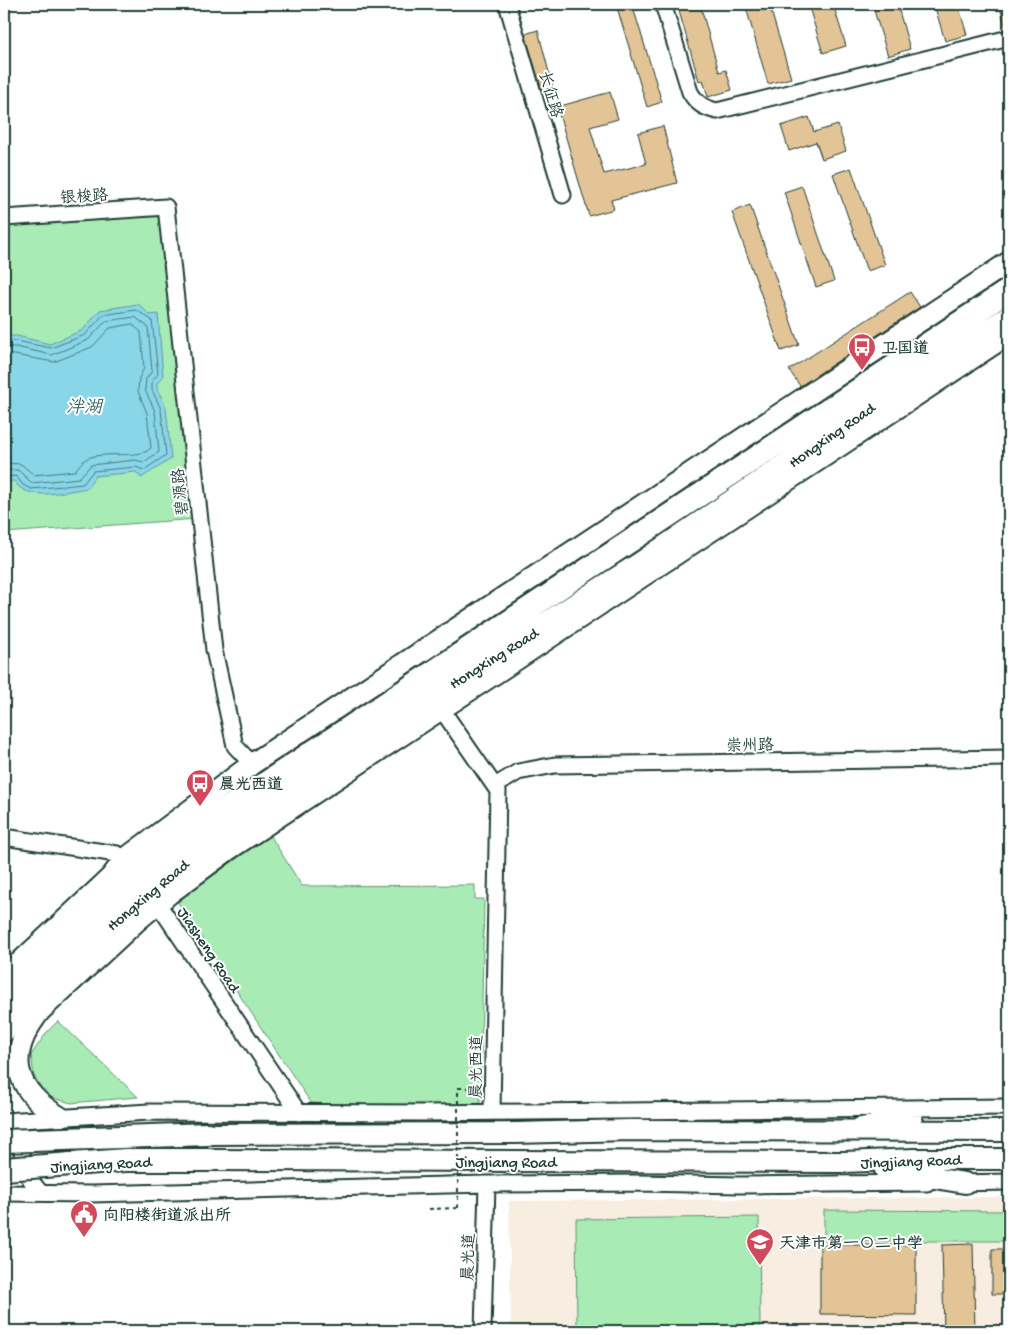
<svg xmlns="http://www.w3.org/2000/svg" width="1013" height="1335" viewBox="0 0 1013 1335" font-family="'Gochi Hand','LXGW WenKai TC',sans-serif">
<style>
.built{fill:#f7ede0}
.green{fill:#a9ebb4;stroke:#649474}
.water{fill:#89d6e8;stroke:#5f99a0}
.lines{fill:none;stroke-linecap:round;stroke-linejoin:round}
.shore{stroke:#497a7c;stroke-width:1}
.building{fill:#e3c496;stroke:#1f3d34}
.minor-casing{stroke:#1f3d34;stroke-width:19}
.major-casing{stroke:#1f3d34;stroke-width:24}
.highway-casing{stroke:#1f3d34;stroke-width:26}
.path{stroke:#1f3d34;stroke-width:2;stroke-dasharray:4 4;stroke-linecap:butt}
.minor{stroke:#fff;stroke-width:15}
.major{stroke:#fff;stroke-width:20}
.highway{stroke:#fff;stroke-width:22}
.highway-bridge-casing{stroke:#1f3d34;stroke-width:26;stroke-linecap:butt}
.path-bridge{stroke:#1f3d34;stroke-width:2;stroke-dasharray:4 4;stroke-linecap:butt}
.highway-bridge{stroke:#fff;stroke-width:22}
.labels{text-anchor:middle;stroke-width:4;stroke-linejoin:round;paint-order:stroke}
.street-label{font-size:16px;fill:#1f3d34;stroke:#fff}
.poi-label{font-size:16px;font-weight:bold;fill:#1f3d34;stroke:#fff;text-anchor:start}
.water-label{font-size:18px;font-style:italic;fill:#3a6361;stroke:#fff}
</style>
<rect width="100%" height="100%" fill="#fff"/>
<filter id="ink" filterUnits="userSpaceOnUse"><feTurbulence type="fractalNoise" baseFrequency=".02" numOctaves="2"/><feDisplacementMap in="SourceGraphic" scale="10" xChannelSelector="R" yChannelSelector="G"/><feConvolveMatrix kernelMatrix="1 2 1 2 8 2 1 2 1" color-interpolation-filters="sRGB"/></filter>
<g filter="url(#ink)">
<path class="built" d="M1009 1197V1331H511L509 1201Z"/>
<path class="green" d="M163 210 197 519 4 533V222Z
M270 835 302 886 475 885V899H484L480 1104 389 1106 311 1103 177 901Z
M58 1021 138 1097 71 1103 46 1096 34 1076 31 1055 47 1032Z
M824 1210 1009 1211V1241H824Z
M759 1217 760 1331H577L576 1219Z"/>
<path class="water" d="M138 304 150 315 158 314 163 377 157 383V389L166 407 171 459 141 478 136 472 95 476 88 488C65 491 28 503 14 481L4 482V336H17L50 344 83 330 100 310Z"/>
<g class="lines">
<path class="shore" d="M4 341H16L51 348 85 335 103 315 136 310 152 320 158 374 152 381V390L161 409 166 455 144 470 136 467 93 471 83 484 31 489 23 485 16 476 4 477
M4 347H16L52 355 88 340 106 321 135 317 148 327 152 371 146 379 145 390 155 411 159 452 144 462 135 460 91 465 79 478 32 483 18 470H4
M4 355H15L54 362 92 347 110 328 132 324 141 332 144 368 139 378 138 391 147 413 151 448C141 460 102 450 86 459 81 462 78 467 75 471L34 475 21 464 4 463"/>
</g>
<path class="building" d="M616 4H632L662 102 647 107Z
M677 4H700L719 72 726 70 732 90 708 97 703 80 699 81Z
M745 4H769L791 78 768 84Z
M808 4H833L846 46 823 53Z
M872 4H897L910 49 888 56Z
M934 4H958L967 35 945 41Z
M999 4H1009V29H1006Z
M538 30 553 88 542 91 525 34Z
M610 92 618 119 590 127 604 174 646 164 638 133 663 126 677 183 611 200 614 209 589 216 557 107Z
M809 117 814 132 838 125 846 151 822 159 816 142 789 151 781 126Z
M851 168 885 265 867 271 833 174Z
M802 186 834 281 816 287 784 192Z
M750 205 799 345 781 351 732 212Z
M910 292 920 307 800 386 789 370Z
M973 1244 975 1331H944L942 1245Z
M820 1245H916V1315L820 1314Z
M992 1249H1009V1294H992Z"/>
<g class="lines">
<g class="minor-casing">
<path id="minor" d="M507 4 563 195
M663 4 690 92C697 104 704 108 717 111L1009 38
M4 218 166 207 214 650 235 746 252 764
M442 710 498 791 492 1112
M495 786 518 772 555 765 1009 758
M4 837 117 854 126 858 132 866
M152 895 299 1113
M4 1121 149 1112 425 1113 1009 1107
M859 1126 915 1116
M23 1133C20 1160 22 1172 41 1193
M955 1183 1009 1182
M4 1193 91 1194 487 1184 639 1183 740 1185 927 1183
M483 1331 487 1184"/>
</g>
<g class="major-casing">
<path id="major" d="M4 977 111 877 126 858 252 764 1009 262
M60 1117C12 1089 6 1054 40 1011L139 919 170 893 228 850 1009 334
M208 1134 516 1133 629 1130 1009 1131
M210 1160 844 1162 914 1159H1009
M885 1170 965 1183"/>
</g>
<g class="highway-casing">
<path id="highway" d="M4 1001 111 894 178 841 1009 290
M4 1030 127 906 166 873 337 756 638 565 913 378 1009 317"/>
</g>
<path class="path" d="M458 1088H480
M429 1209 458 1208"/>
<use href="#minor" class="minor"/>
<use href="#major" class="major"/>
<use href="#highway" class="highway"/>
<g class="highway-bridge-casing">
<path id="highway-bridge" d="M4 1141 208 1134
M4 1169 126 1160H210"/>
</g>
<path class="path-bridge" d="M458 1208V1088"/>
<use href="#highway-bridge" class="highway-bridge"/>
</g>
</g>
<defs>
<g id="bus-pin" transform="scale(1.4375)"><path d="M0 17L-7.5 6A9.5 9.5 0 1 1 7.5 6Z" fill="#d1495b" stroke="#fff"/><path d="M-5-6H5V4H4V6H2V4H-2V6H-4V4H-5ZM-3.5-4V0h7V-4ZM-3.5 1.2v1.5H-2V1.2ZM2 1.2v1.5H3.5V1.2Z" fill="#fff"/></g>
<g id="civic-pin" transform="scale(1.4375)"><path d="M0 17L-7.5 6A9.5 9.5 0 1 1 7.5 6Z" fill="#d1495b" stroke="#fff"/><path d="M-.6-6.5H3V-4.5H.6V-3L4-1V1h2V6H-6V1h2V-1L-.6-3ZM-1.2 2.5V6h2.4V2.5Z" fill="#fff"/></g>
<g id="school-pin" transform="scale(1.4375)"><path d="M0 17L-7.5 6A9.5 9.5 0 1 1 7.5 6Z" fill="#d1495b" stroke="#fff"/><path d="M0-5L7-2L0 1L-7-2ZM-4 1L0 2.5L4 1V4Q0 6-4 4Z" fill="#fff"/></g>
</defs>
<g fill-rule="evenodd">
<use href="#bus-pin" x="862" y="347"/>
<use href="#bus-pin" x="200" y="783"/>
<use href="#civic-pin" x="84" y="1214"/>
<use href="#school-pin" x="760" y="1242"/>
</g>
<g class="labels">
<g class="street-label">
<text transform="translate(552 94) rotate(74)" y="6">长征路</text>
<text transform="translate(84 195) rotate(-4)" y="6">银梭路</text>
<text transform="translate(831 434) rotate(-35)" y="6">Hongxing Road</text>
<text transform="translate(179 492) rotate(-96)" y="6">碧源路</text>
<text transform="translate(493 657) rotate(-32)" y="6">Hongxing Road</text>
<text transform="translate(750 744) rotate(-1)" y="6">崇州路</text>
<text transform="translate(147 894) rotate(-40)" y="6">Hongxing Road</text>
<text transform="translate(210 949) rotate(56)" y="6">Jiasheng Road</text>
<text transform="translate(475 1067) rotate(-89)" y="6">晨光西道</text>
<text transform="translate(911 1160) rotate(-2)" y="6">Jingjiang Road</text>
<text x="506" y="1167">Jingjiang Road</text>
<text transform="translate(101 1163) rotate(-3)" y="6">Jingjiang Road</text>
<text transform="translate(467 1257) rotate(-88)" y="6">晨光道</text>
</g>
<g class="poi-label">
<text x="881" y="353">卫国道</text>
<text x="219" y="789">晨光西道</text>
<text x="103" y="1220">向阳楼街道派出所</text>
<text x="779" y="1248">天津市第一〇二中学</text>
</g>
<g class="water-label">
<text x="84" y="412">泮湖</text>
</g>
</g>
<rect width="1013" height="1335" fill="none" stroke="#fff" stroke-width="20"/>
<rect x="10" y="10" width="993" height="1315" fill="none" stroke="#1f3d34" stroke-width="2" filter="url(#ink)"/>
</svg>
